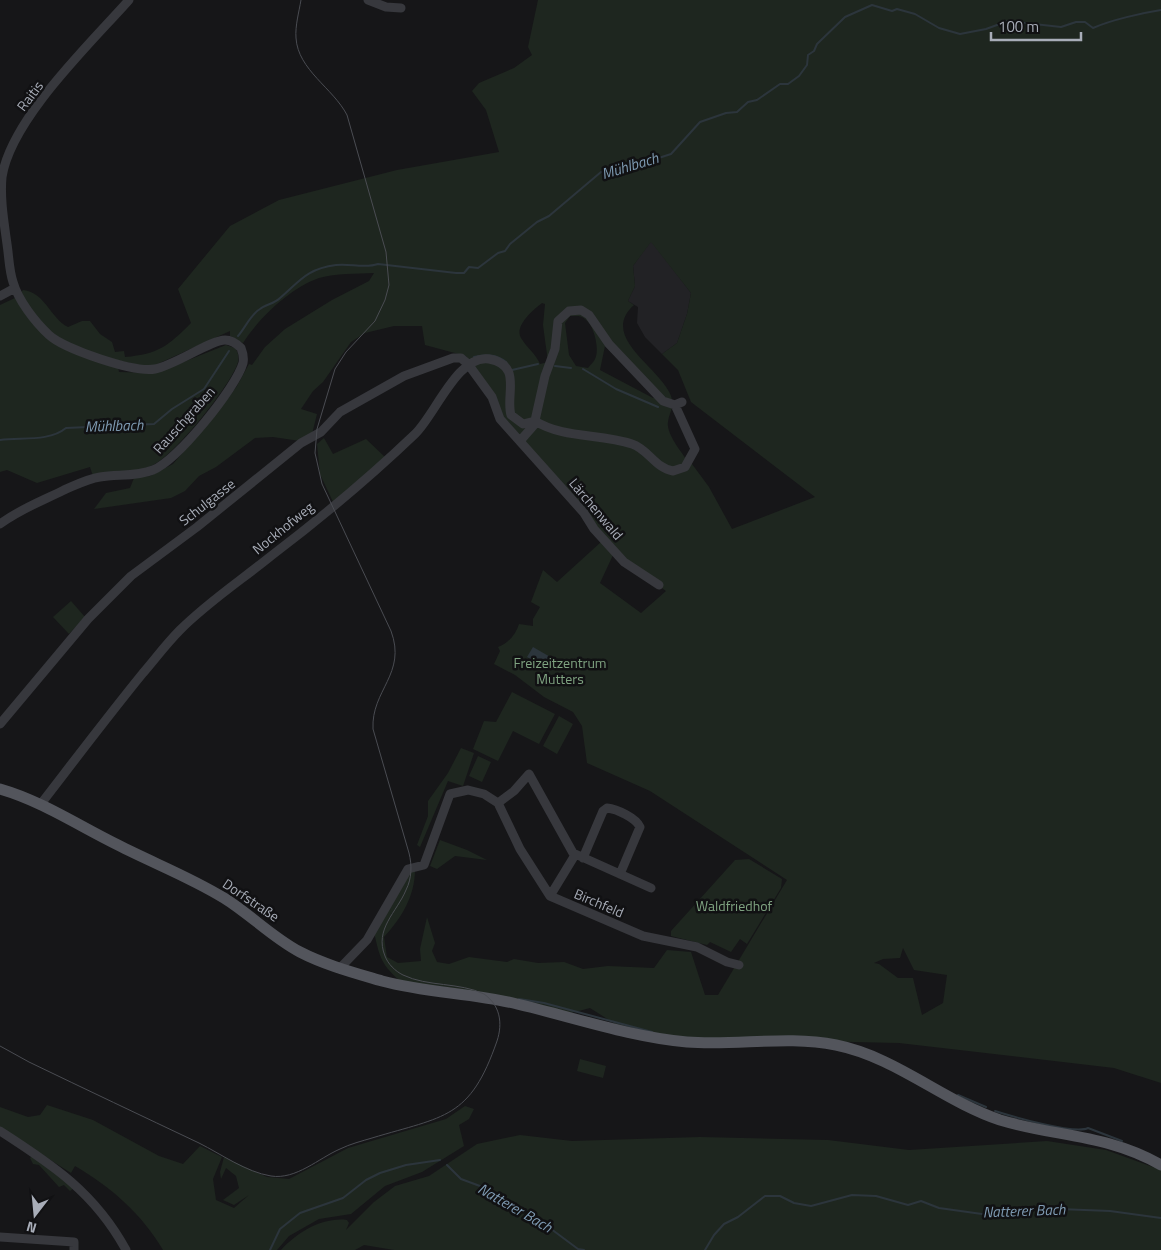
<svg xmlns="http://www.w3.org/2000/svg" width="1161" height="1250" viewBox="0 0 1161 1250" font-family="'Titillium Web',sans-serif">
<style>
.built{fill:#222225}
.green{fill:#1e261f;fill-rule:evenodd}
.water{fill:#2c353c}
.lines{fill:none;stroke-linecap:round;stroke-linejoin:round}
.stream{stroke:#2c353c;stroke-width:2}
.minor{stroke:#37383d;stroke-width:9}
.major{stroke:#53555c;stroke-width:11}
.tram{stroke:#4a4c52;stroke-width:1}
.labels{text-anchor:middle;stroke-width:5;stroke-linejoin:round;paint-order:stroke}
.street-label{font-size:14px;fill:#a8adb8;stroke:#111113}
.park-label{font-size:14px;fill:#7fa381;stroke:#111113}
.water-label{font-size:15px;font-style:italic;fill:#7f9bb3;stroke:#111113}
</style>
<rect width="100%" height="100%" fill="#161618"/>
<path class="built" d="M651 241 691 293 687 314 677 343 662 354 645 337 637 323 638 307 628 301 635 286 633 266Z"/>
<path class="green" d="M538 0H1161V1083L1114 1068 899 1043 713 1039 676 1036 620 1027 590 1008 571 1013 402 983C381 964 380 959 374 932L407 873 415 870C415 896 401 919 384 937L387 957 398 963 421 961 420 949 427 917 435 943 432 951 437 962 449 964 469 957 507 962 514 959 538 963 564 962 583 969 608 966 654 968 667 950 691 952 705 995H718L787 880 650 791 587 763 582 726 573 712 544 697 515 675 494 664 500 651 498 647C509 643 516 634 519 624L533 626V619L540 607 531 602 543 570 557 582 601 542 613 555 600 583 641 613 666 591 624 561 503 418 466 356 425 345 422 326H394L365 333 351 342 323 382 313 391 301 409 317 414 312 434 300 441 273 437 255 438 216 467 199 476 185 491 171 498 94 509 106 493 130 488 134 478 150 476 173 464 219 410 237 386 249 364 252 365 265 347 285 329 332 300 369 281 374 273C357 274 336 273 319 278 290 288 259 318 243 343L230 336V331L153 366H143L117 360 119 372 156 373 226 345 235 348C238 352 239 356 238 362 232 384 174 456 153 465 136 474 112 470 93 476L90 467 37 483 7 470 0 472V305L17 297 23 290C46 293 50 318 68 327L82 321H90L100 334 112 342 115 352 124 351 125 357C159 354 168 346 191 323L178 289 230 226 279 200 397 170 499 152 486 110 472 91 479 83 514 68 532 55 528 47ZM651 242 691 293 687 314 677 343 662 354 678 370 691 402 815 497 732 529 709 487 692 464 689 455 686 459C680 450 666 433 668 422 669 413 675 407 671 396 661 368 598 337 634 305L628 301 635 286 633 266ZM542 303 545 304 543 325 548 362 540 364C536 354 527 348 521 338 514 326 533 310 542 303ZM570 316C576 316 581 315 585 319 594 325 600 349 595 359 594 362 590 365 588 368L576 366 569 355 565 323ZM605 346 655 397 653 398 600 370ZM903 948 914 970 947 975 943 1003 922 1015 913 978H898L879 964 874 963 883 959 900 958Z
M324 438 333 454 366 439 386 458 333 502 320 474 317 444Z
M71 601 85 617 69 634 53 617Z
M512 692 555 714 539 744 513 731 498 761 473 749 484 721 496 722Z
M559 716 573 724 557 754 543 746Z
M461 748 474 753 463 786 448 781 420 847 417 845 428 816V801L448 773Z
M478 756 491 762 482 782 469 776Z
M440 840 467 850 487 860 455 856 437 869 430 866Z
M749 859 782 879 781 888 747 944 740 939 731 952 710 942 707 945 671 936V931L735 860Z
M580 1059 606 1066 603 1078 577 1071Z
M47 1105 93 1120 159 1156 183 1164 200 1146 222 1157 213 1179 216 1200 234 1208 249 1195 234 1205 223 1200 239 1188 236 1176 226 1168 221 1179 220 1172 224 1157 267 1177 289 1179 348 1148 446 1119 465 1106 474 1109 469 1119 459 1125 464 1146 422 1172 385 1186 351 1214 319 1219 289 1236 277 1250H163C142 1214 111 1187 75 1166L71 1173 0 1128V1107L28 1117 40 1115Z
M520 1135 572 1141 700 1137 828 1140 909 1150 1047 1141 1106 1150 1161 1170V1250H394L364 1245 355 1250H281C298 1232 322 1217 347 1220L349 1223 346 1230 374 1202 395 1186 429 1176 477 1144Z
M33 1155 74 1188 70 1191 64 1185 59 1187 39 1165 33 1164 30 1158Z"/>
<path class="water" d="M533 647 552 658 547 668 527 657Z"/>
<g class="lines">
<path class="stream" d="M238 336C245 328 251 314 260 309 266 304 274 304 280 298 300 281 306 269 336 265 350 263 364 269 378 264L456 273H464L469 267 478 268 498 253 505 251 510 244 537 222 549 216 601 172 634 166 671 154 700 122 726 113 737 112 748 102 757 100 780 84H788L799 76 807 65 808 55 814 51 817 44 845 17 872 5 892 11 897 9 915 14 939 28 960 34 986 29 1008 21 1061 27 1076 22H1085L1093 28C1111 20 1142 13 1161 10
M474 357C486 354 496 354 506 362
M555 366 571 368
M583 369 616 389 658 407
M512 370 538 364
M0 440C21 437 49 442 66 428L154 424 172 409 204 389 229 351
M519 999 544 1003 652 1032
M958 1095 986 1107
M995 1111C1011 1116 1075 1135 1088 1128L1122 1141
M447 1165 461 1179 488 1189 531 1214 578 1249 584 1250
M270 1250 280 1229 300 1213 343 1198 366 1180 380 1173 406 1165 440 1160
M705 1250 714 1235 724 1224 738 1217 765 1196H780L794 1203 811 1206 852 1195 876 1196 908 1205 921 1201 939 1208 982 1214H1028L1034 1209H1059L1110 1211 1161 1218"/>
<path class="minor" d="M368 0 386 7 401 8
M0 296 15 288
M535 421C564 439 600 433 632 444 648 449 655 468 673 471L685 467 695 449 675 405
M520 441 534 425 545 376 555 349 558 321 569 311 581 310 589 315 609 344 663 401 675 405 682 402
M0 524C20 509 42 501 64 490 76 485 87 479 100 477 117 474 136 477 153 470 177 461 236 388 243 363 244 358 243 353 241 348 237 344 231 340 225 340 211 340 175 365 155 369 134 373 64 349 49 335 35 322 18 300 13 282 9 270 9 257 7 244 4 222 0 199 2 177 11 119 90 44 129 0
M0 724 88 619 131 576 197 527 301 443 321 432 340 412 404 376 453 358H461L468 364 492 397 500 419 584 513 594 529 624 562 659 585
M498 803 514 791 529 774 573 853 651 888
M40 805C74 761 108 716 143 673 155 659 167 643 180 630 208 602 240 581 271 556 321 518 370 477 415 434 435 415 458 354 489 359 523 365 505 395 511 415L523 424 535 421
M583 858 603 811 607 808C617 809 636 818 640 827L620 874
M550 896 575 855
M340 968 367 940 408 869 424 865 450 794 468 790 484 794 498 803 520 849 550 896 643 936 697 947 727 962 739 965
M0 1131C53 1165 95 1193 126 1250
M0 1237 74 1242V1250"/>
<path class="major" d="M0 789C42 801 79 826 118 845 153 863 190 877 224 898 250 914 273 938 300 952 325 965 355 973 382 981 426 993 472 993 517 1004 573 1017 630 1037 687 1042 737 1046 787 1035 836 1045 896 1057 943 1101 1000 1120 1056 1137 1107 1134 1161 1165"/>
<path class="tram" d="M0 1046 29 1062C85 1089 142 1116 199 1143 221 1154 246 1172 271 1176 296 1180 319 1158 340 1149 350 1144 362 1141 372 1138 445 1116 470 1119 497 1041 503 1023 500 1005 484 994 459 982 428 987 403 975 395 971 388 964 385 956 374 929 397 912 406 890 412 878 412 865 409 853L373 729C371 690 407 674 391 631L322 484 315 453 317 429 335 369 346 352 375 321 385 300 389 285 386 252 347 115C333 88 298 70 296 38 295 26 299 12 301 0"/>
</g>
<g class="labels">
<g class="street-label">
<text transform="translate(30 96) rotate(-53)" y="5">Raitis</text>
<text transform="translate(184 420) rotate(-48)" y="5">Rauschgraben</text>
<text transform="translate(207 502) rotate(-38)" y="5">Schulgasse</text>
<text transform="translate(596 509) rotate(50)" y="5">Lärchenwald</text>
<text transform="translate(283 528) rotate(-39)" y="5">Nockhofweg</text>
<text transform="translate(251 900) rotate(34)" y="5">Dorfstraße</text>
<text transform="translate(599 903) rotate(23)" y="5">Birchfeld</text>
</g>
<g class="park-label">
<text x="560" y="668">Freizeitzentrum<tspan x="560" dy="16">Mutters</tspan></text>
<text x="734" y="911">Waldfriedhof</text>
</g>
<g class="water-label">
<text transform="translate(630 166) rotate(-17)" y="5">Mühlbach</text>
<text transform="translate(114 426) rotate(-2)" y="5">Mühlbach</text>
<text transform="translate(515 1208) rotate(30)" y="5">Natterer Bach</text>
<text transform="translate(1024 1211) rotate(-2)" y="5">Natterer Bach</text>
</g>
</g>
<g transform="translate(35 1215) rotate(196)" stroke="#111113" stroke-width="4" paint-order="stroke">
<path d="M0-4L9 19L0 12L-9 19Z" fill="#a8adb8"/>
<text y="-8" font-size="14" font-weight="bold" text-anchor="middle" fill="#a8adb8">N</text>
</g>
<path d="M991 32v8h90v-8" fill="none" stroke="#a8adb8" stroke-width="2.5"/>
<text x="998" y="32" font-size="15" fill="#a8adb8" stroke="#111113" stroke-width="4" paint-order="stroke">100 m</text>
</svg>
